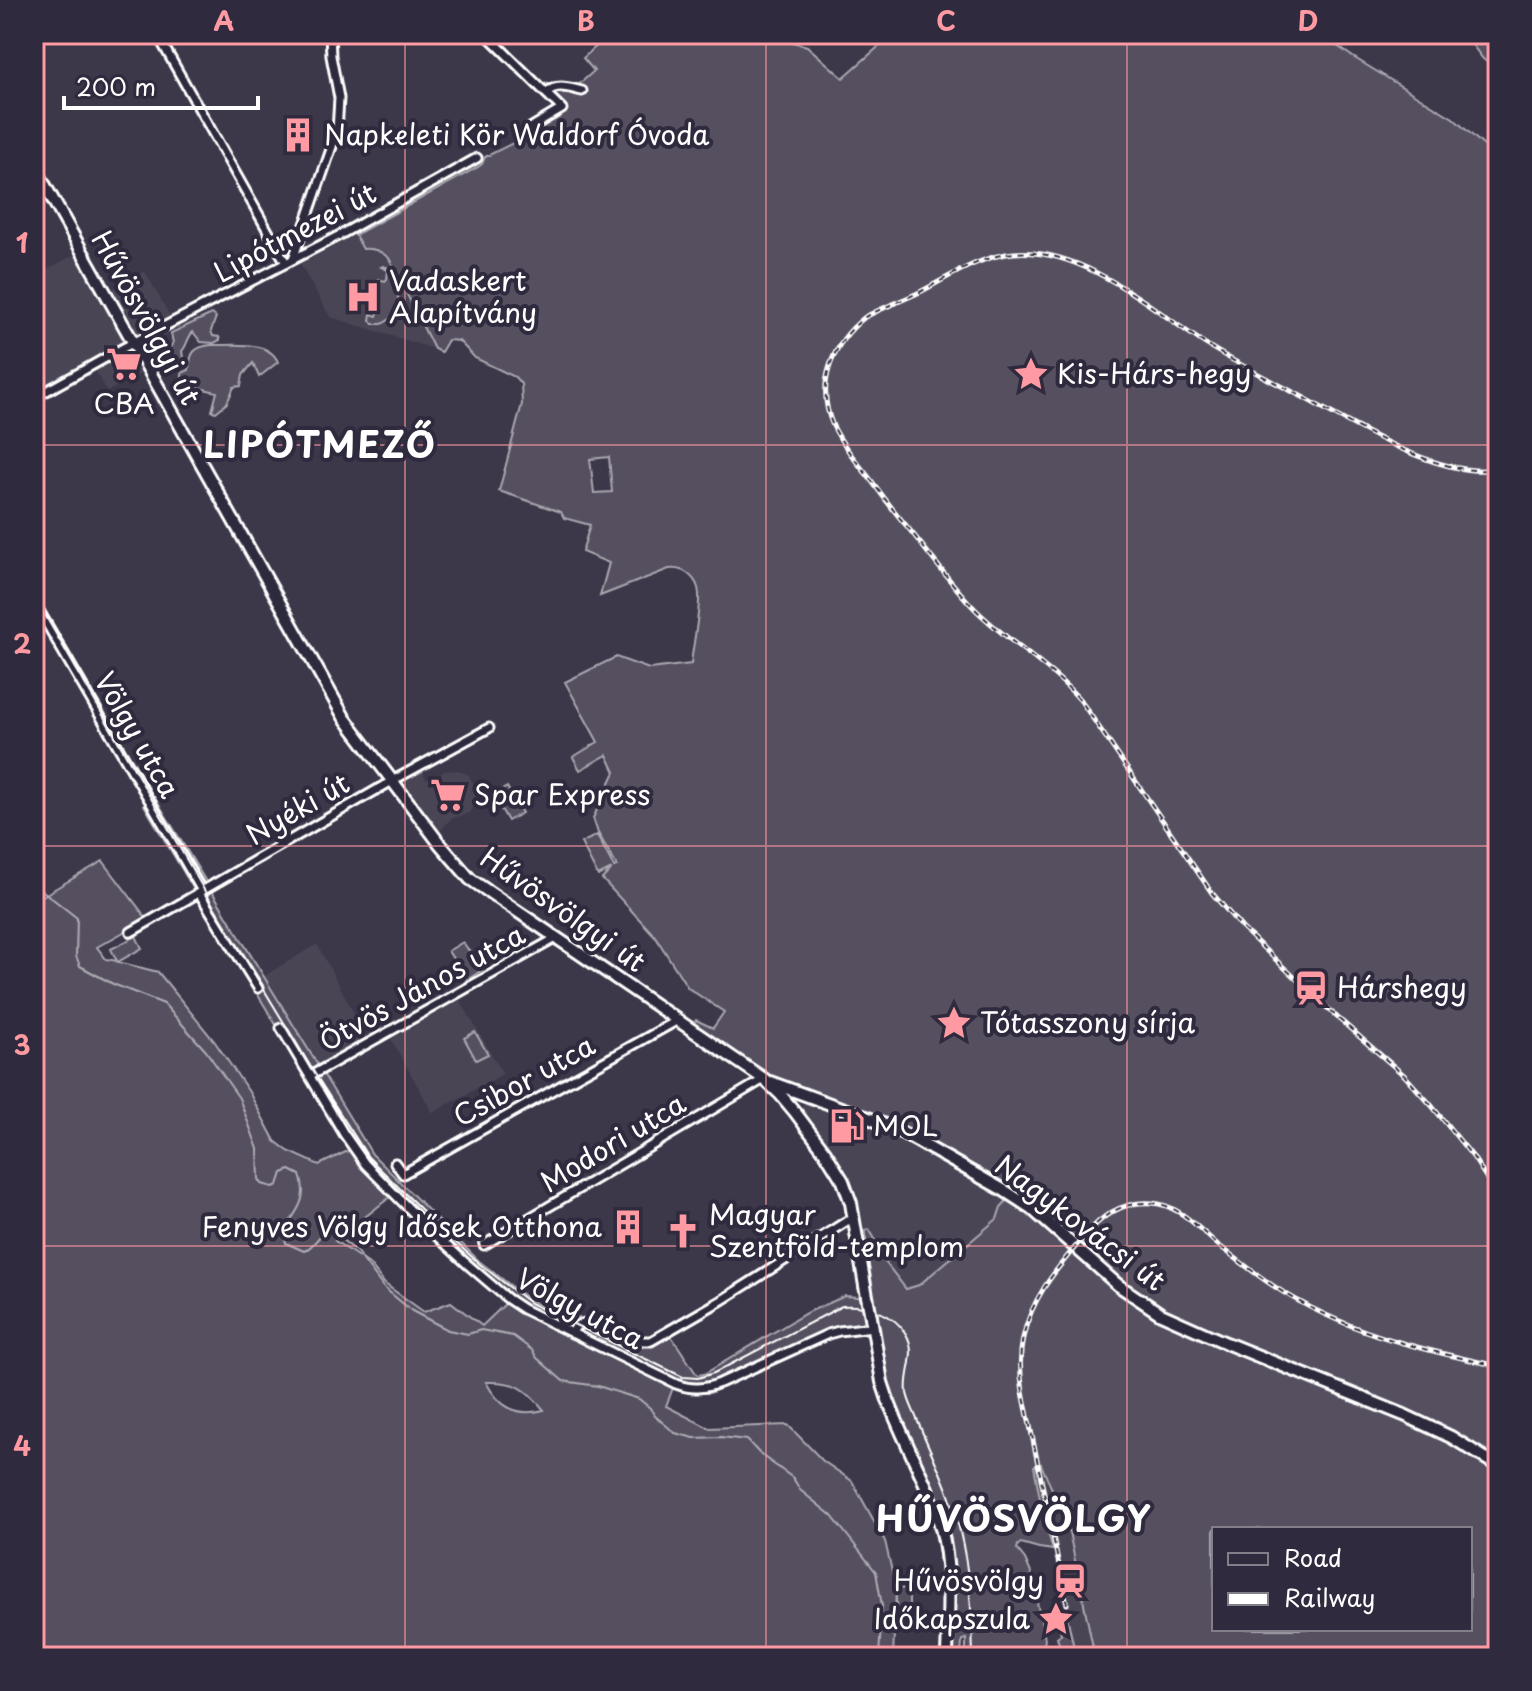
<svg xmlns="http://www.w3.org/2000/svg" width="1532" height="1691" font-family="'Playpen Sans',sans-serif">
<rect width="100%" height="100%" fill="#3c3749"/>
<filter id="ink" filterUnits="userSpaceOnUse"><feTurbulence type="fractalNoise" baseFrequency=".0125" numOctaves="2"/><feDisplacementMap in="SourceGraphic" scale="16" xChannelSelector="R" yChannelSelector="G"/><feConvolveMatrix kernelMatrix="1 2 1 2 8 2 1 2 1" color-interpolation-filters="sRGB"/></filter>
<g filter="url(#ink)">
<g fill="#494455">
<polygon points="355,235 363,249 371,249 381,252 389,258 434,349 330,317 300,264"/>
<polygon points="76,254 124,341 42,386 34,371 34,276"/>
<polygon points="145,271 175,325 131,350 143,372 107,392 91,363 138,338 111,290"/>
<polygon points="422,769 426,779 445,771 458,770 469,775 475,786 477,800 469,813 451,819 438,833 402,780"/>
<polygon points="317,944 368,1039 318,1066 264,976"/>
<polygon points="460,1000 503,1074 433,1113 391,1039"/>
<polygon points="807,1100 894,1134 937,1158 1007,1201 1003,1204 997,1219 919,1285 906,1290 882,1258 871,1230 865,1231 857,1193 849,1177 799,1110"/>
<polygon points="1041,1464 1046,1480 1063,1511 1068,1527 1095,1657 1076,1657 1072,1643 1054,1554 1040,1501 1034,1466"/>
</g>
<g fill="#555060" stroke="#aaa8b0" stroke-width="2" fill-rule="evenodd">
<path d="M610,34h155l42,12 36,32 50,-44h427l33,23 100,61 40,36 5,-9v25l-4,7 4,4v1476h-403l-27,-130c-7,-22 -19,-42 -27,-63l-7,2 9,49 10,35 -14,-2 -18,-5 -3,2 -1,4 8,10 10,23v11l10,46 -3,18h-76v-18l-4,1 -1,17h-8l-1,-70 -10,-1 -4,-41 -7,-33 -45,-100 -8,-26 -9,-54 -33,4 -126,57h-21l-16,-5 -7,18 43,22 79,-3 35,36 29,20 33,60 11,48 -3,68h-859v-765l5,6 64,-37 44,58 -50,28 9,12 11,2 -6,-12 25,-13 6,12 -24,14 40,10 57,70 34,50 26,49 13,10 31,14 31,-15c-66,-116 -139,-229 -206,-345l11,-7 217,356 107,107 49,38 41,22 4,-6c13,7 62,24 76,22 5,-1 12,-7 17,-9l31,47 7,-1 102,-61 39,-17 13,1 17,6 -7,-44 -3,-28 4,-2 6,10 7,19 24,31 13,-4 78,-66 4,-12 14,-15 -47,-27 -120,-60 -81,-31 -36,-22 -38,-28 3,-4 17,8 11,-16 -36,-24 -33,-52 -53,-57 10,-10 -14,7 -17,-33 16,-8 17,32 3,-1 -19,-33 -5,-15 22,-46 -8,-17 -27,15 -7,-13 25,-15 -33,-60 51,-25 33,12 42,-5c2,-20 9,-51 8,-70 -1,-16 -15,-27 -30,-25l-69,27 9,-33 -27,-11 8,-27 -26,-7 -3,-6 -62,-21 23,-87 -1,-20 -6,-7 -40,-19 -16,-17 -11,-1 -7,12 -7,-3 -45,-91c-8,-7 -15,-10 -26,-9l-8,-14 123,-68 4,-3 3,-7 42,-21 33,-20 -1,-8 -21,-20 7,-5 31,4 18,-16 -11,-13zM609,457l3,35 -18,1 -4,-34zM390,1197l78,74 38,32 -24,23 -31,-24 -27,10 -39,-28 -16,-20 -34,-23zM486,1382c30,-1 40,6 58,28 -28,7 -45,-3 -58,-28zM1214,1529h256v100h-256z"/>
<polygon points="1464,34 1498,34 1498,70 1483,59"/>
<path d="M383,266l6,2c7,17 12,29 8,47l-15,9h-9l-3,-4 1,-6 6,2 4,-12 -9,-3 1,-4 -3,-1 3,-12h4l1,-5 7,2 2,-2 1,-9 -7,-3z"/>
<path d="M212,314l4,3 -5,14 2,5 6,1 1,3 -6,3 -13,-1 -8,-10c-6,6 -6,14 -11,19l1,7 -5,4 -8,-4 -3,-7 6,-8 -2,-10z"/>
<path d="M211,345c20,1 58,-6 67,17l-19,15 -6,-14 -10,12 -2,11 -7,1 -7,16 -11,9 -4,-1 5,-19 -41,-9 6,-5v-5l7,-3c1,-18 5,-23 22,-25z"/>
<polygon points="507,787 522,813 508,821 493,795"/>
<polygon points="463,942 482,970 467,980 448,951"/>
<polygon points="475,1032 488,1054 476,1060 464,1038"/>
<polygon points="909,1588 909,1631 896,1631 896,1589"/>
<polygon points="1067,1616 1076,1657 1063,1657 1057,1637 1061,1634 1058,1618"/>
</g>
<g fill="none" stroke-linecap="round" stroke-linejoin="round">
<path stroke="#afadb4" stroke-width="2" d="M34,881l5,7 38,30 -1,38 4,10 33,18 51,20 42,47 33,47 19,51 1,30 3,5 11,3 5,-2 4,-12 8,-3 10,5c13,36 -21,44 -14,68l18,8c10,-4 13,-15 23,-20l7,2 23,19 26,35 29,24 36,19 20,4 13,-4 32,6 19,14 5,8 26,23 35,5 41,13 11,9 5,8 20,17 19,5 27,-1 26,3 14,15 32,23 7,12 32,26 44,56 6,34 -3,51"/>
<g stroke="#fff" stroke-width="13">
<g id="street">
<polyline points="157,34 286,263"/>
<polyline points="486,34 562,109 530,128"/>
<path d="M546,93c11,-10 23,-5 36,-2"/>
<polyline points="293,259 337,132 339,98 331,56 330,34"/>
<polyline points="34,398 125,347 340,235 477,158"/>
<polyline points="34,602 202,891"/>
<polyline points="199,893 258,988"/>
<polyline points="131,932 392,781 489,728"/>
<path d="M281,1028l63,106 21,30 66,67 35,32 42,36 15,10 153,75c15,6 28,5 44,-1l108,-49 11,-3 34,-4"/>
<polyline points="310,1076 556,938"/>
<polyline points="395,1163 403,1174 678,1020"/>
<polyline points="484,1245 764,1079"/>
<polyline points="572,1333 576,1326 585,1323 602,1330 643,1341 651,1341 722,1300 847,1221 853,1221"/>
</g>
</g>
<g stroke="#fff" stroke-width="16">
<g id="secondary">
<polyline points="34,166 344,717 440,844 470,879 764,1079 780,1094 795,1112 825,1152 843,1181 851,1203 865,1286"/>
<polyline points="770,1082 871,1119 903,1133 1005,1191 1031,1208 1118,1285 1161,1314 1226,1343 1404,1415 1451,1437 1498,1466"/>
<path d="M871,1317l11,65 5,15c16,44 41,85 54,131 11,41 7,87 6,129"/>
</g>
</g>
<use href="#street" stroke="#2f2a3d" stroke-width="7"/>
<use href="#secondary" stroke="#2f2a3d" stroke-width="10"/>
<path stroke="#fff" stroke-width="2" d="M34,596l180,311 101,167 53,83 75,74 38,34 49,38 153,74 15,1 16,-5 128,-67c23,-2 52,7 64,28 12,20 -2,38 1,59 2,10 8,20 11,29 10,24 22,48 31,73 19,51 23,108 24,162"/>
<g stroke="#fff" stroke-width="5">
<g id="rail">
<path d="M1498,469c-60,11 -148,-47 -201,-75 -30,-16 -62,-31 -90,-49 -55,-36 -124,-98 -193,-92 -34,3 -65,24 -94,39 -19,9 -38,16 -55,25 -33,26 -50,68 -32,109 9,18 22,34 35,50 12,16 24,33 37,48 23,28 45,59 70,85 33,33 75,57 106,92l131,192 30,35 97,91 66,57 27,30 41,51 25,39"/>
<path d="M1067,1604l-44,-212c-3,-18 -4,-36 0,-54 8,-38 30,-65 54,-93 10,-12 21,-25 35,-33 14,-8 31,-11 47,-8 24,5 41,26 59,41 18,13 35,27 54,40 69,46 146,64 226,81"/>
</g>
</g>
<use href="#rail" stroke="#2f2a3d" stroke-width="2" stroke-dasharray="6" stroke-linecap="butt"/>
<g stroke="#fff" stroke-width="16" stroke-linecap="butt">
<polyline id="secondary-bridge" points="865,1286 871,1317"/>
</g>
<use href="#secondary-bridge" stroke="#2f2a3d" stroke-width="10"/>
</g>
</g>
<path fill="none" stroke="#ff9aa2" stroke-width="2" stroke-opacity="0.55" d="M405,34v1623M766,34v1623M1127,34v1623M34,445h1464M34,846h1464M34,1246h1464"/>
<defs>
<g id="building-bare" transform="scale(2.76)"><path d="M-4-6H4V6H1V3H-1V6H-4ZM-2.5-4.3h1.7v1.8h-1.7ZM.8-4.3h1.7v1.8H.8ZM-2.5-1h1.7V.8h-1.7ZM.8-1h1.7V.8H.8Z" fill="#ff9aa2" stroke="#2f2a3d" stroke-width="2.5" paint-order="stroke"/></g>
<g id="hospital-bare" transform="scale(2.76)"><path d="M-5-5h3v3.5h4V-5h3V5h-3V1.5h-4V5h-3Z" fill="#ff9aa2" stroke="#2f2a3d" stroke-width="2.5" paint-order="stroke"/></g>
<g id="supermarket-bare" transform="scale(2.76)"><path d="M-6-5.5h2.5l.6 2H6L4.5 2H-2.5L-4.4-4H-6ZM-1.5 3.2a1.3 1.3 0 1 0 .1 0ZM3 3.2a1.3 1.3 0 1 0 .1 0Z" fill="#ff9aa2" stroke="#2f2a3d" stroke-width="2.5" paint-order="stroke"/></g>
<g id="sight-bare" transform="scale(2.76)"><path d="M0-6L1.8-2.2L6-1.7L2.9 1.2L3.7 5.4L0 3.3L-3.7 5.4L-2.9 1.2L-6-1.7L-1.8-2.2Z" fill="#ff9aa2" stroke="#2f2a3d" stroke-width="2.5" paint-order="stroke"/></g>
<g id="station-bare" transform="scale(2.76)"><path d="M-3-6H3Q5-6 5-4V2Q5 4 3 4L4.5 6H3L1.5 4h-3L-3 6H-4.5L-3 4Q-5 4-5 2V-4Q-5-6-3-6ZM-3.5-4v3h7v-3ZM-3.5 1v1.5H-2V1ZM2 1v1.5H3.5V1Z" fill="#ff9aa2" stroke="#2f2a3d" stroke-width="2.5" paint-order="stroke"/></g>
<g id="fuel-bare" transform="scale(2.76)"><path d="M-5.5-6h7V0h2V4h1.3V-2.5L3-4.5l.8-.8L6-3V5H2.5V1h-1V6h-7ZM-4.2-4.7v3.2H.2V-4.7Z" fill="#ff9aa2" stroke="#2f2a3d" stroke-width="2.5" paint-order="stroke"/></g>
<g id="church-bare" transform="scale(2.76)"><path d="M-1.2-6h2.4v3.5h3.3v2.4h-3.3V6h-2.4V-.1h-3.3v-2.4h3.3Z" fill="#ff9aa2" stroke="#2f2a3d" stroke-width="2.5" paint-order="stroke"/></g>
</defs>
<g fill-rule="evenodd">
<use href="#building-bare" x="298" y="135"/>
<use href="#hospital-bare" x="363" y="297"/>
<use href="#supermarket-bare" x="124" y="364"/>
<use href="#sight-bare" x="1031" y="374"/>
<use href="#supermarket-bare" x="448" y="795"/>
<use href="#station-bare" x="1311" y="988"/>
<use href="#sight-bare" x="954" y="1023"/>
<use href="#fuel-bare" x="847" y="1126"/>
<use href="#building-bare" x="628" y="1227"/>
<use href="#church-bare" x="683" y="1231"/>
<use href="#station-bare" x="1070" y="1581"/>
<use href="#sight-bare" x="1056" y="1619"/>
</g>
<g text-anchor="middle" stroke-width="8" stroke-linejoin="round" paint-order="stroke">
<g font-size="28" fill="#fff" stroke="#2f2a3d" text-anchor="start">
<text x="324" y="145">Napkeleti Kör Waldorf Óvoda</text>
<text x="389" y="291">Vadaskert<tspan x="389" dy="32">Alapítvány</tspan></text>
<text x="1057" y="384">Kis-Hárs-hegy</text>
<text x="124" y="414" text-anchor="middle">CBA</text>
<text x="474" y="805">Spar Express</text>
<text x="1337" y="998">Hárshegy</text>
<text x="980" y="1033">Tótasszony sírja</text>
<text x="873" y="1136">MOL</text>
<text x="709" y="1225">Magyar<tspan x="709" dy="32">Szentföld-templom</tspan></text>
<text x="602" y="1237" text-anchor="end">Fenyves Völgy Idősek Otthona</text>
<text x="1044" y="1591" text-anchor="end">Hűvösvölgy</text>
<text x="1030" y="1629" text-anchor="end">Időkapszula</text>
</g>
<g font-size="28" fill="#fff" stroke="#2f2a3d">
<text transform="translate(295 233) rotate(-28)" y="10">Lipótmezei út</text>
<text transform="translate(146 318) rotate(61)" y="10">Hűvösvölgyi út</text>
<text transform="translate(137 735) rotate(60)" y="10">Völgy utca</text>
<text transform="translate(298 809) rotate(-30)" y="10">Nyéki út</text>
<text transform="translate(563 910) rotate(35)" y="10">Hűvösvölgyi út</text>
<text transform="translate(422 988) rotate(-29)" y="10">Ötvös János utca</text>
<text transform="translate(524 1081) rotate(-29)" y="10">Csibor utca</text>
<text transform="translate(613 1143) rotate(-31)" y="10">Modori utca</text>
<text transform="translate(1080 1223) rotate(37)" y="10">Nagykovácsi út</text>
<text transform="translate(580 1309) rotate(28)" y="10">Völgy utca</text>
</g>
<g font-size="36" font-weight="bold" letter-spacing="2" fill="#fff" stroke="#2f2a3d">
<text x="320" y="458">LIPÓTMEZŐ</text>
<text x="1014" y="1532">HŰVÖSVÖLGY</text>
</g>
</g>
<rect width="1532" height="1691" fill="none" stroke="#2f2a3d" stroke-width="88"/>
<rect x="1212" y="1527" width="260" height="104" fill="#2f2a3d" stroke="#827f8b" stroke-width="2"/>
<rect x="1228" y="1553" width="40" height="12" fill="#2f2a3d" stroke="#827f8b" stroke-width="2"/>
<text x="1284" y="1567" font-size="24" fill="#ffffff">Road</text>
<rect x="1228" y="1593" width="40" height="12" fill="#ffffff" stroke="#827f8b" stroke-width="2"/>
<text x="1284" y="1607" font-size="24" fill="#ffffff">Railway</text>
<path d="M64 96v12h194v-12" fill="none" stroke="#ffffff" stroke-width="4"/>
<text x="76" y="96" font-size="24" fill="#ffffff" stroke="#2f2a3d" stroke-width="6" paint-order="stroke">200 m</text>
<rect x="44" y="44" width="1444" height="1603" fill="none" stroke="#ff9aa2" stroke-width="3"/>
<g font-size="26" text-anchor="middle" font-weight="bold" fill="#ff9aa2">
<text x="224" y="31">A</text>
<text x="586" y="31">B</text>
<text x="946" y="31">C</text>
<text x="1308" y="31">D</text>
<text x="22" y="253">1</text>
<text x="22" y="654">2</text>
<text x="22" y="1055">3</text>
<text x="22" y="1456">4</text>
</g>
</svg>
